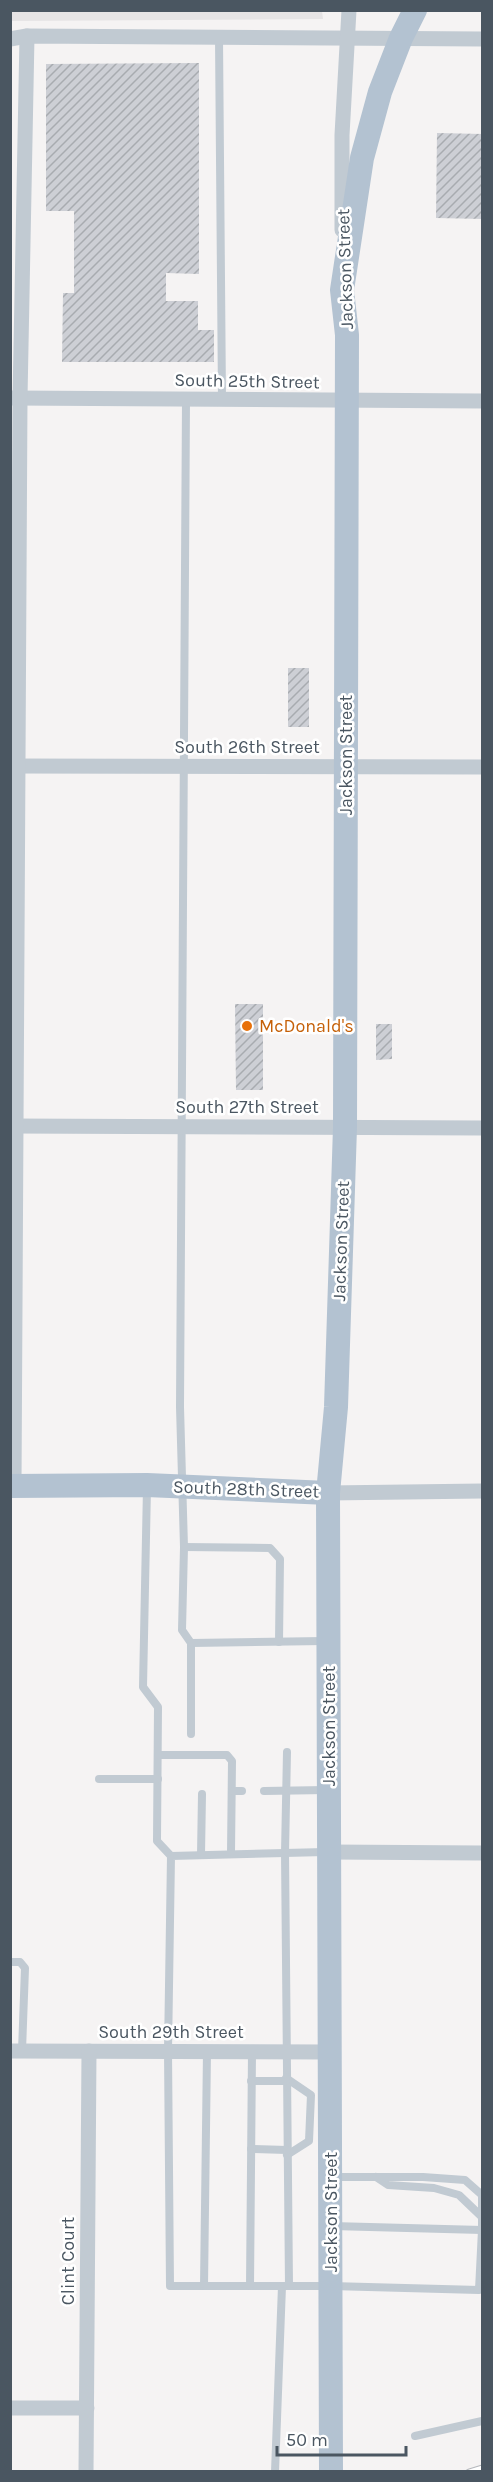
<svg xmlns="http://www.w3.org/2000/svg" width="493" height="2482" font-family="Karla,sans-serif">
<defs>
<pattern id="building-hatch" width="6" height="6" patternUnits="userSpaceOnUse" patternTransform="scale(1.5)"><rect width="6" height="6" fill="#cdcfd5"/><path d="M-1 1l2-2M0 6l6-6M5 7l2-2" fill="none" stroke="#a8abb0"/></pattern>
</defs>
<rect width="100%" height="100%" fill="#f5f3f3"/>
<polygon fill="#e6e4e5" points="322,11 323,19 10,21 11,10"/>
<g fill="url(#building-hatch)">
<polygon points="199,63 199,274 166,273 166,301 198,301 198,330 214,330 214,362 62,362 63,293 74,293 74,211 46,211 46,64"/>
<polygon points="437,133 483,134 483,219 436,218"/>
<rect x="288" y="668" width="21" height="59"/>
<polygon points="235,1004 263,1004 263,1090 236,1090"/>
<polygon points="376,1024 392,1024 392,1059 376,1060"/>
</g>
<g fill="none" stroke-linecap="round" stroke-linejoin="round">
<g stroke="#c1cad2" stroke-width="8">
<polyline points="219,38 222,400"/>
<polyline points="186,400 180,1407 184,1547 182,1630 191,1643 191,1734"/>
<polyline points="147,1487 143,1687 158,1707 157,1841 171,1856"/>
<polyline points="184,1547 270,1548 280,1559 279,1642"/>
<polyline points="191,1643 324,1641"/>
<polyline points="287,1752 285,1853 289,2286"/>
<polyline points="158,1755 227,1755 232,1761 231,1853"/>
<polyline points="99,1779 158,1779"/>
<polyline points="232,1791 242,1791"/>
<polyline points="264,1791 326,1790"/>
<polyline points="325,1852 171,1856 168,2051 170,2286 331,2286 479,2290 482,2230"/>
<polyline points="201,1855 202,1794"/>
<polyline points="10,1962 20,1962 25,1968 22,2051"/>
<polyline points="286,2078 311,2095 309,2141 287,2155"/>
<polyline points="251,2081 286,2081"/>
<polyline points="251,2149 287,2150"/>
<polyline points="376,2177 388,2185 434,2188 459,2195 482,2217"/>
<polyline points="332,2226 482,2230 482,2195 465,2180 423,2177 333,2177"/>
<polyline points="204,2286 207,2051"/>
<polyline points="250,2286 252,2051"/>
<polyline points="415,2436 482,2421"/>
<polyline points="275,2472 282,2286"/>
</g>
<g stroke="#c1cad2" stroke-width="15">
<polyline points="10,39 27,36 482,39"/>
<polyline points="342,230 342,135 349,10"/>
<polyline points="12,398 482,401"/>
<polyline points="10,766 482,767"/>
<polyline points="10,1126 482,1128"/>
<polyline points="14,1486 20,398 27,36"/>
<polyline points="328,1493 482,1491"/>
<polyline points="330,1852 482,1853"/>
<polyline points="10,2051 331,2052"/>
<polyline points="10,2408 87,2408"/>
<polyline points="86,2472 89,2051"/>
</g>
<g stroke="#b3c2d1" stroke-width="24">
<polyline points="10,1486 147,1485 328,1493"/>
<polyline points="331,2472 328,1493 336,1407 345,1127 347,335 342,290 362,158 380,92 401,38 415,10"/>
</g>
<g stroke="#b5b8bd" stroke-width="7">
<polyline id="rail" points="469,2472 482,2468"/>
</g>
<use href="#rail" stroke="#fff" stroke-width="4.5" stroke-dasharray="14" stroke-linecap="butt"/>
</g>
<circle fill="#e8710a" stroke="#fff" stroke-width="2" cx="247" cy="1026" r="6"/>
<g text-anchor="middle" stroke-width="5" stroke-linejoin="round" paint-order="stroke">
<g font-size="18" fill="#4a5661" stroke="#fff">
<text transform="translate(345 269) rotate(-92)" y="6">Jackson Street</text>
<text transform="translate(247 381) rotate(1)" y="6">South 25th Street</text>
<text x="247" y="753">South 26th Street</text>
<text transform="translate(346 755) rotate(-90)" y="6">Jackson Street</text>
<text x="247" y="1113">South 27th Street</text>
<text transform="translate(341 1241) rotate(-88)" y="6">Jackson Street</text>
<text transform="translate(246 1489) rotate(2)" y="6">South 28th Street</text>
<text transform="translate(329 1726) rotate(-90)" y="6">Jackson Street</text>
<text x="171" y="2038">South 29th Street</text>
<text transform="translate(331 2212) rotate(-90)" y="6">Jackson Street</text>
<text transform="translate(68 2261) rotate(-90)" y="6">Clint Court</text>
</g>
<g font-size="18" fill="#c56008" stroke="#fff" text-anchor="start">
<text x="259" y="1032">McDonald's</text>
</g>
</g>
<rect width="493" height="2482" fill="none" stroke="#4a5661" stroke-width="24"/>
<path d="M277 2446v9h129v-9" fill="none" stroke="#4a5661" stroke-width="3"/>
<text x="286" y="2446" font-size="18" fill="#4a5661" stroke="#ffffff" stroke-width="4.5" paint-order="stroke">50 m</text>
</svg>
